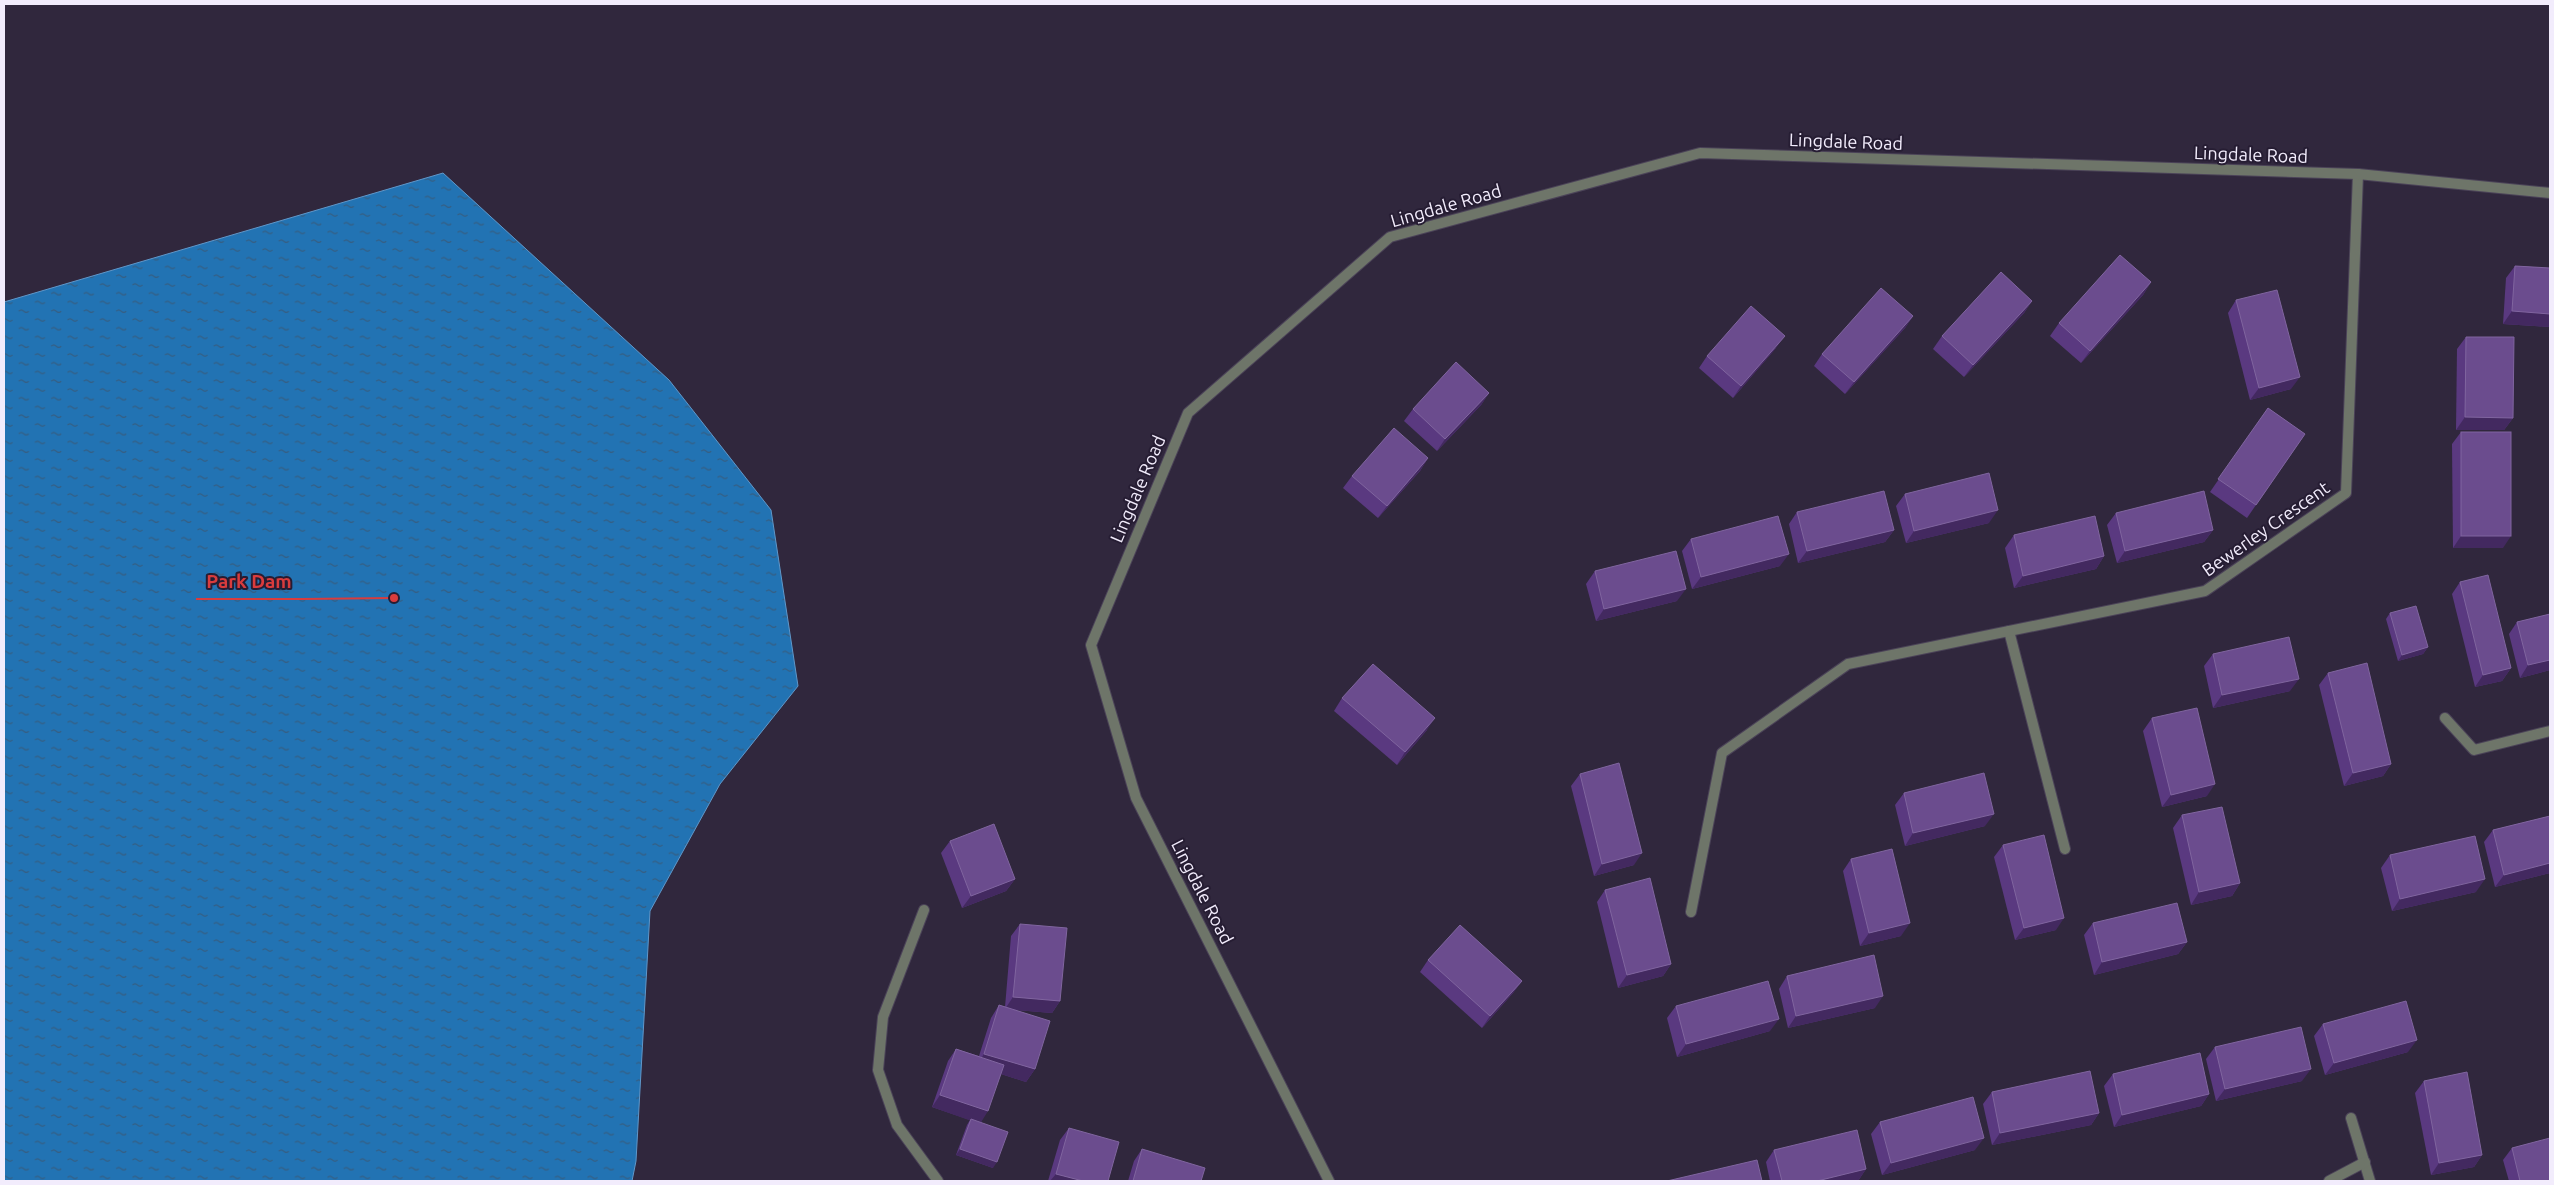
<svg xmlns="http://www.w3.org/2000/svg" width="2554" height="1185" font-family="Ubuntu,sans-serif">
<defs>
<pattern id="water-ripples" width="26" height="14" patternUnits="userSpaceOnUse" patternTransform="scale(1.25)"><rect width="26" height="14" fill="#2273b3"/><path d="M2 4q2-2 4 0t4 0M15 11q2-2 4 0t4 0" fill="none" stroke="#365d80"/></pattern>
</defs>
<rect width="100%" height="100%" fill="#30273d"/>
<polygon fill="url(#water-ripples)" stroke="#6097c9" points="443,173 669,380 771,510 798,686 720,784 650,911 636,1161 632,1181 4,1181 4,302"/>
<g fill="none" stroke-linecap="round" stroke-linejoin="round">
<g stroke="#4b4358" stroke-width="12">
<g id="street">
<polyline points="2009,631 2065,849"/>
<polyline points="2445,718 2474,750 2550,731"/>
<polyline points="924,910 883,1017 878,1070 897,1125 938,1181"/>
<polyline points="1691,912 1722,753 1848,664 2205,591 2346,493 2358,174"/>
<polyline points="2351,1118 2370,1181"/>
<polyline points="1329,1181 1136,798 1091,645 1188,413 1390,237 1700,153 2358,174 2550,193"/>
<polyline points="2329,1181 2365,1162"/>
</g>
</g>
<use href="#street" stroke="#6e7569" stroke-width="10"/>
</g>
<g fill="#5a3980">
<polygon points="2515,266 2550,268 2550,327 2503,324 2506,278"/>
<polygon points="2151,282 2143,295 2081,363 2050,336 2059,323"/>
<polygon points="2236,300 2291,389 2250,400 2228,313"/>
<polygon points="2032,301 2024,313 1964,377 1933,349 1942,336"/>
<polygon points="1913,316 1905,328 1845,394 1814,366 1822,354"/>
<polygon points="2466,337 2513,418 2504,430 2456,430 2457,349"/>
<polygon points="1776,348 1733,398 1699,368 1707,356"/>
<polygon points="1489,393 1481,405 1437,451 1404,421 1413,409"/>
<polygon points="2268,408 2305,434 2247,518 2210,492"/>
<polygon points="2461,432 2503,548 2453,548 2452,444"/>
<polygon points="1428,458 1420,471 1378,518 1343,488 1352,476"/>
<polygon points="1905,494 1989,523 1906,543 1896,506"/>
<polygon points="1797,512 1894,530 1885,542 1798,563 1789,524"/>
<polygon points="2116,513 2213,530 2204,542 2117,563 2107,525"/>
<polygon points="2014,535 2104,556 2096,569 2014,588 2005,548"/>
<polygon points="1691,539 1780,566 1692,589 1682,551"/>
<polygon points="1595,571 1677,601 1596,621 1586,584"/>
<polygon points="2460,582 2511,668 2502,681 2475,687 2452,594"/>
<polygon points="2390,613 2428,647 2423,654 2398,661 2386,619"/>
<polygon points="2550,614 2550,670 2520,678 2509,634 2517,622"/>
<polygon points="2213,654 2290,691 2213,708 2204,666"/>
<polygon points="2328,673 2391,764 2383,776 2344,786 2319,685"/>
<polygon points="1342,698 1427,730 1397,765 1334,711"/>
<polygon points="2152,718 2207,796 2162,807 2143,731"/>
<polygon points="1580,774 1634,865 1594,876 1571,786"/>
<polygon points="1904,793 1985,826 1905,846 1895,805"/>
<polygon points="2182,815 2240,883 2232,896 2191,905 2173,828"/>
<polygon points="2550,816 2550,873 2495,887 2484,842 2493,830"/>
<polygon points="950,841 1015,879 1006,891 962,908 941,853"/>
<polygon points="2003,845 2056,930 2015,940 1994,857"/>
<polygon points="2390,855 2476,892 2392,911 2381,868"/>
<polygon points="1851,859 1901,936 1860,946 1843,871"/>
<polygon points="1605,890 1671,964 1663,976 1618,988 1597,902"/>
<polygon points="2093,923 2187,942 2178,954 2094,975 2084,935"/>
<polygon points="1020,924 1060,1001 1052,1013 1016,1010 1035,1069 1026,1082 1001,1074 981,1122 993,1168 956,1155 967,1125 970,1120 932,1107 948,1061 956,1049 979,1056 991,1018 999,1005 1005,1007 1011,936"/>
<polygon points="1428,960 1522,981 1513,993 1482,1028 1420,972"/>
<polygon points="1787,976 1875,1008 1788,1028 1779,989"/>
<polygon points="1676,1006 1770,1031 1677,1057 1667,1018"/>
<polygon points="2323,1024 2408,1052 2325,1075 2314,1036"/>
<polygon points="2215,1047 2302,1081 2216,1101 2206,1059"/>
<polygon points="2113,1074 2209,1094 2201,1106 2114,1127 2104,1086"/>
<polygon points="2424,1081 2482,1155 2474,1167 2431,1175 2415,1093"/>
<polygon points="1992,1092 2099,1113 2091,1125 1992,1145 1983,1104"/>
<polygon points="1880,1122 1975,1150 1882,1175 1871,1134"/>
<polygon points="1069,1128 1108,1181 1048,1181 1060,1140"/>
<polygon points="2512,1148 2550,1181 2509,1181 2503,1160"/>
<polygon points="1142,1149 1201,1181 1128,1181 1134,1161"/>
<polygon points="1774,1150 1866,1169 1858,1181 1770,1181 1766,1162"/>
</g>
<g fill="#432960">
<polygon points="2151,282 2143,295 2081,363 2090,351"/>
<polygon points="2032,301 2024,313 1964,377 1973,365"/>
<polygon points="2512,311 2550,314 2550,327 2503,324"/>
<polygon points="1913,316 1905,328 1845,394 1854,382"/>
<polygon points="1785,336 1776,348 1733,398 1741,386"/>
<polygon points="2300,377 2291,389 2250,400 2259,388"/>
<polygon points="1489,393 1481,405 1437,451 1445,439"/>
<polygon points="2465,417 2513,418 2504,430 2456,430"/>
<polygon points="1428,458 1420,471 1378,518 1387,506"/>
<polygon points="1998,510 1989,523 1906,543 1914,531"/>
<polygon points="1894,530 1885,542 1798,563 1807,551"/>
<polygon points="2213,530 2204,542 2117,563 2125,551"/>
<polygon points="2461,536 2511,536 2503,548 2453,548"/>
<polygon points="1789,554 1780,566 1692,589 1701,577"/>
<polygon points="2104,556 2096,569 2014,588 2023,576"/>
<polygon points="1686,589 1677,601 1596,621 1604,609"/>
<polygon points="2428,647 2423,654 2398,661 2402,655"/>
<polygon points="2550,660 2550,670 2520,678 2528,665"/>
<polygon points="2511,668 2502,681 2475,687 2483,675"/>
<polygon points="2299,679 2290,691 2213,708 2222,695"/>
<polygon points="1435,718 1427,730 1397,765 1405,752"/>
<polygon points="2391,764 2383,776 2344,786 2353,773"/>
<polygon points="2215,784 2207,796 2162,807 2171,795"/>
<polygon points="1994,814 1985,826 1905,846 1913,833"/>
<polygon points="1642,853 1634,865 1594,876 1602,864"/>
<polygon points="2550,863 2550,873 2495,887 2504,875"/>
<polygon points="1015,879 1006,891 962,908 971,896"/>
<polygon points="2485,879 2476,892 2392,911 2400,899"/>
<polygon points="2240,883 2232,896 2191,905 2199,892"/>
<polygon points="2064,918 2056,930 2015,940 2024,928"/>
<polygon points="1910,923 1901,936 1860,946 1869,933"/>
<polygon points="2187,942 2178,954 2094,975 2102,962"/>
<polygon points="1671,964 1663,976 1618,988 1627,975"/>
<polygon points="1522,981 1513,993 1482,1028 1490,1016"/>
<polygon points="1883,996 1875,1008 1788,1028 1796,1016"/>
<polygon points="1013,997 1060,1001 1052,1013 1005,1009"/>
<polygon points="1779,1019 1770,1031 1677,1057 1686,1044"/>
<polygon points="2417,1040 2408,1052 2325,1075 2334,1063"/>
<polygon points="984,1054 1035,1069 1026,1082 976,1066"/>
<polygon points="2311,1069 2302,1081 2216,1101 2225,1089"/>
<polygon points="2209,1094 2201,1106 2114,1127 2122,1115"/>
<polygon points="940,1095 988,1111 980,1124 932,1107"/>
<polygon points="2099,1113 2091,1125 1992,1145 2000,1133"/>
<polygon points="1984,1138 1975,1150 1882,1175 1891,1163"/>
<polygon points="960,1149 997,1162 993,1168 956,1155"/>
<polygon points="2482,1155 2474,1167 2431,1175 2439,1163"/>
<polygon points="1866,1169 1858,1181 1817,1181"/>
<polygon points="1056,1174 1083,1181 1050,1181"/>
</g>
<g fill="#6b4c8e" stroke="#80659f">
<polygon points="2120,255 2151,282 2090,351 2059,323"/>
<polygon points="2515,266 2550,268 2550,314 2512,311"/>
<polygon points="2001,272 2032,301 1973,365 1942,336"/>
<polygon points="1881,288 1913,316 1854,382 1822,354"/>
<polygon points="2277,290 2300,377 2259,388 2236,300"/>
<polygon points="1751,306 1785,336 1741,386 1707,356"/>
<polygon points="2466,337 2514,337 2513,418 2465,417"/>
<polygon points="1456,362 1489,393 1445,439 1413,409"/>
<polygon points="2268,408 2305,434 2256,505 2218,479"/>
<polygon points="1394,428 1428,458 1387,506 1352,476"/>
<rect x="2461" y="432" width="50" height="104"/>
<polygon points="1989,473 1998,510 1914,531 1905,494"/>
<polygon points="1884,491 1894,530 1807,551 1797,512"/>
<polygon points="2204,491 2213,530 2125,551 2116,513"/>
<polygon points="1778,516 1789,554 1701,577 1691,539"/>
<polygon points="2095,516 2104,556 2023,576 2014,535"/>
<polygon points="1676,551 1686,589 1604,609 1595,571"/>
<polygon points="2488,575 2511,668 2483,675 2460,582"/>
<polygon points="2416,606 2428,647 2402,655 2390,613"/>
<polygon points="2550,614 2550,660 2528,665 2517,622"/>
<polygon points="2289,637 2299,679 2222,695 2213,654"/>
<polygon points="2367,663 2391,764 2353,773 2328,673"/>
<polygon points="1373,664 1435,718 1405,752 1342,698"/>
<polygon points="2197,708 2215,784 2171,795 2152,718"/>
<polygon points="1619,763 1642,853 1602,864 1580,774"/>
<polygon points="1984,773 1994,814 1913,833 1904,793"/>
<polygon points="2222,807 2240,883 2199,892 2182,815"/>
<polygon points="2550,816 2550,863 2504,875 2493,830"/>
<polygon points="994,824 1015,879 971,896 950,841"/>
<polygon points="2044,835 2064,918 2024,928 2003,845"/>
<polygon points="2475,836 2485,879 2400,899 2390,855"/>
<polygon points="1892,849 1910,923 1869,933 1851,859"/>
<polygon points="1650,878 1671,964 1627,975 1605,890"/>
<polygon points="2177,903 2187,942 2102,962 2093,923"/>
<polygon points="1020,924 1067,928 1060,1001 1013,997"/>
<polygon points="1460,925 1522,981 1490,1016 1428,960"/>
<polygon points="1874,955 1883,996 1796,1016 1787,976"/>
<polygon points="1768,981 1779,1019 1686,1044 1676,1006"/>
<polygon points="2406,1001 2417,1040 2334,1063 2323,1024"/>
<polygon points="999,1005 1050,1021 1035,1069 984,1054"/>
<polygon points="2301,1027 2311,1069 2225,1089 2215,1047"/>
<polygon points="956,1049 1004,1065 988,1111 940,1095"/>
<polygon points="2200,1053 2209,1094 2122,1115 2113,1074"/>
<polygon points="2090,1071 2099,1113 2000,1133 1992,1092"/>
<polygon points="2467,1072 2482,1155 2439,1163 2424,1081"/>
<polygon points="1973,1097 1984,1138 1891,1163 1880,1122"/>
<polygon points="971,1119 1008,1132 997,1162 960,1149"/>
<polygon points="1069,1128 1119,1142 1108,1181 1083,1181 1056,1174"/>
<polygon points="1857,1130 1866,1169 1817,1181 1782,1181 1774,1150"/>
<polygon points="2550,1138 2550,1181 2520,1181 2512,1148"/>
<polygon points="1142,1149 1205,1168 1201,1181 1133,1181"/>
<polygon points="1757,1160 1762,1181 1667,1181"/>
</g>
<g text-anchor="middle" stroke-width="4" stroke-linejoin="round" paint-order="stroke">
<g font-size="18" fill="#f2ecfc" stroke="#261d33">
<text transform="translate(1846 142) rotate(2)" y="6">Lingdale Road</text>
<text transform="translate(2251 155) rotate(2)" y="6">Lingdale Road</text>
<text transform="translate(1446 206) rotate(-16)" y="6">Lingdale Road</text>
<text transform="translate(1138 489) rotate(-67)" y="6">Lingdale Road</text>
<text transform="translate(2266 529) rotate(-35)" y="6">Bewerley Crescent</text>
<text transform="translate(1202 892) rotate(63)" y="6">Lingdale Road</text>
</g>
</g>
<path fill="none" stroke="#d93c3d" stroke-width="2" d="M394 598L302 599H196"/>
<circle fill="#d93c3d" stroke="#261d33" stroke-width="2" cx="394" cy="598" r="5"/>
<g font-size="19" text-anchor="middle" font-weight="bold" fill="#d93c3d" stroke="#261d33" stroke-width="4" stroke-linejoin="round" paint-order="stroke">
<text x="249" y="588">Park Dam</text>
</g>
<rect width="2554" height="1185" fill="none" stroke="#f2ecfc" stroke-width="10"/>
</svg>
